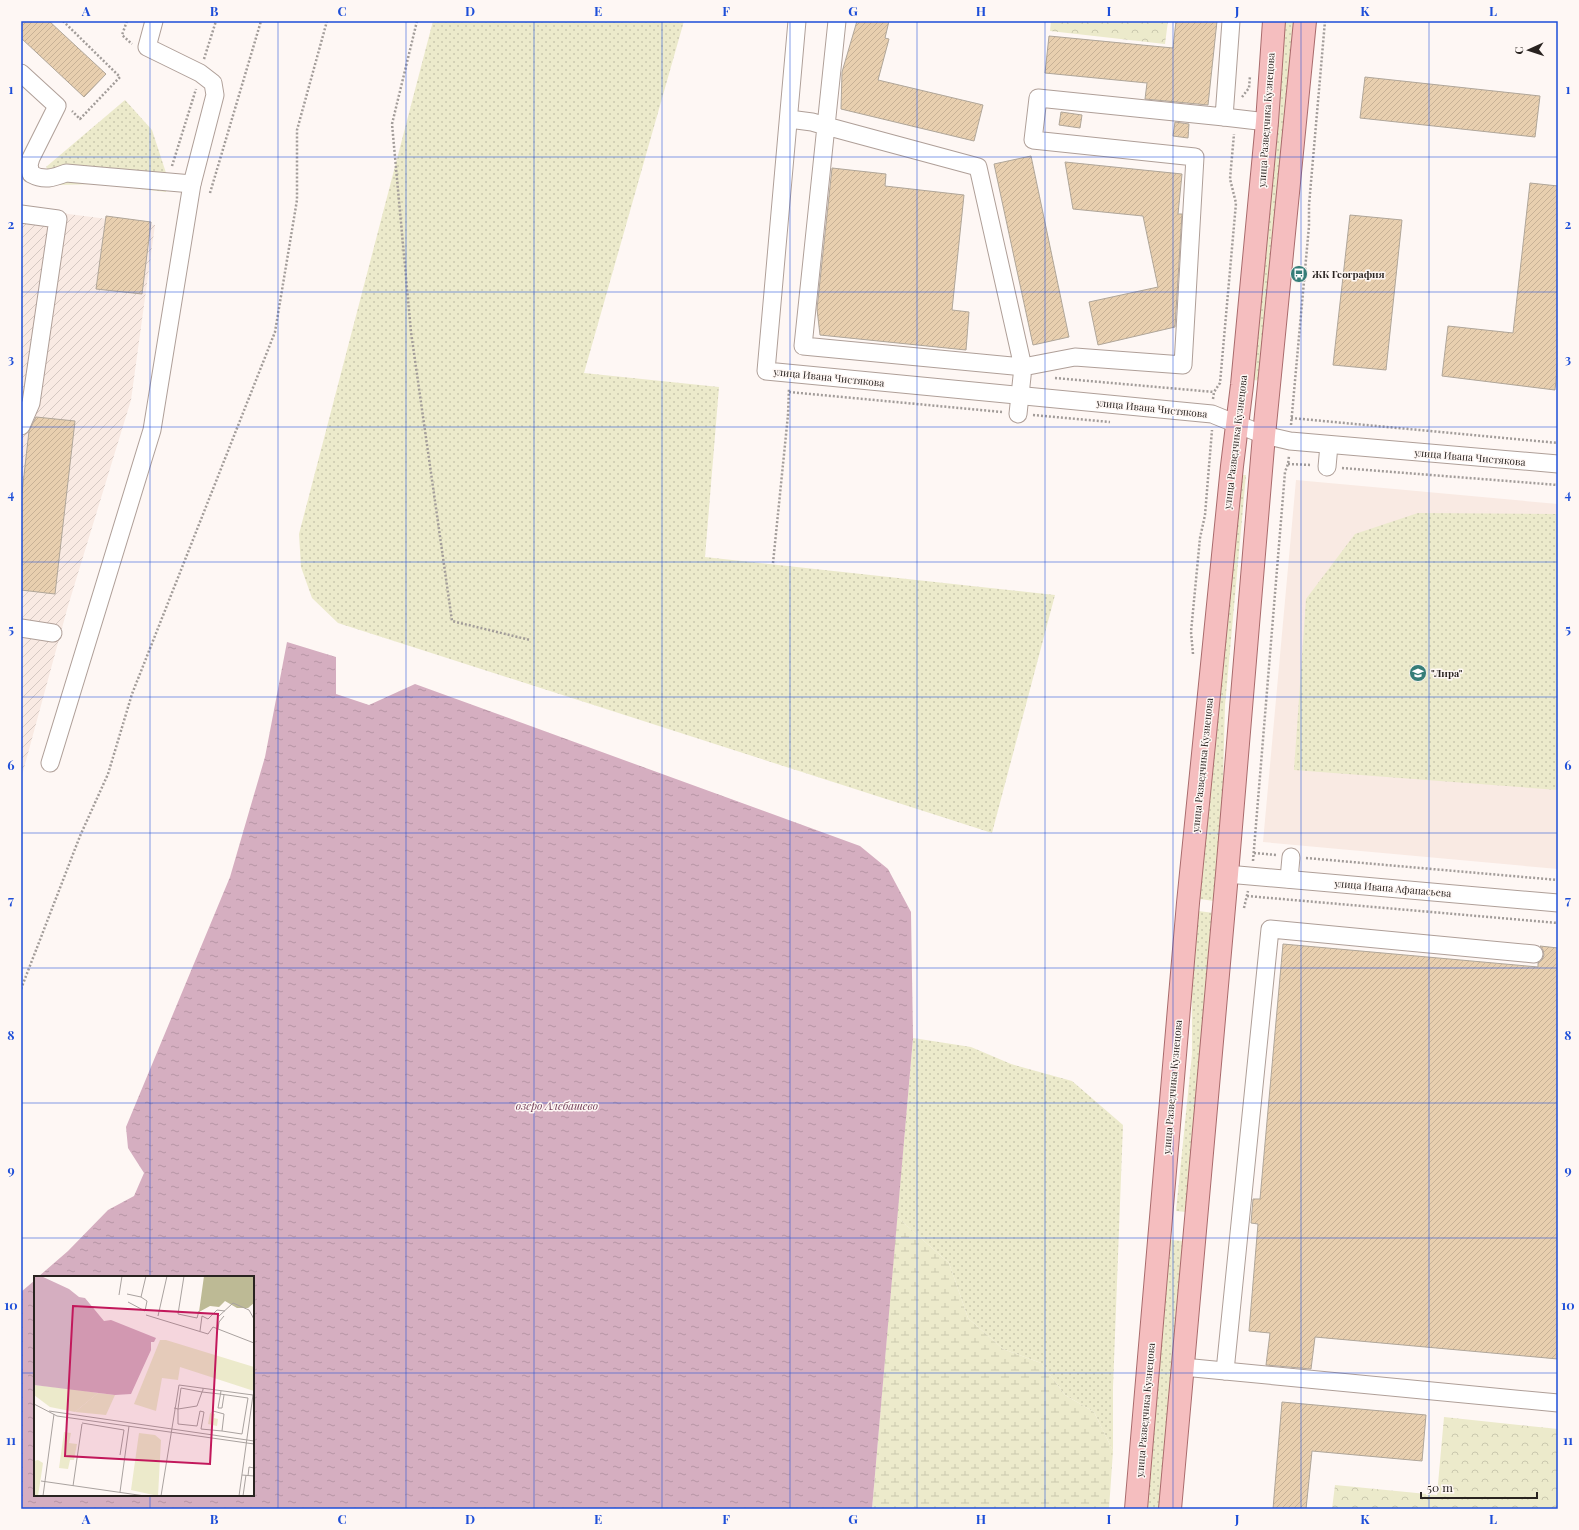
<svg xmlns="http://www.w3.org/2000/svg" width="1579" height="1530" font-family="'Playfair Display',serif">
<defs>
<pattern id="industrial-furrows" width="10" height="10" patternUnits="userSpaceOnUse"><rect width="10" height="10" fill="#f9eae3"/><path d="M-1 1l2-2M0 10L10 0M9 11l2-2" fill="none" stroke="#d5c8c2"/></pattern>
<pattern id="grass-dots" width="8" height="8" patternUnits="userSpaceOnUse"><rect width="8" height="8" fill="#eceacb"/><path d="M2 2h.1M6 6h.1" fill="none" stroke="#cac8ae" stroke-width="1.8" stroke-linecap="round"/></pattern>
<pattern id="wetland-marsh" width="20" height="14" patternUnits="userSpaceOnUse"><rect width="20" height="14" fill="#eceacb"/><path d="M1 5h8M5 5V1M11 12h8M15 12V8" fill="none" stroke="#cac8ae"/></pattern>
<pattern id="park-crowns" width="20" height="18" patternUnits="userSpaceOnUse"><rect width="20" height="18" fill="#eceacb"/><path d="M2 6a3 3 0 1 1 6 0M12 15a3 3 0 1 1 6 0" fill="none" stroke="#cac8ae"/></pattern>
<pattern id="water-ripples" width="26" height="14" patternUnits="userSpaceOnUse"><rect width="26" height="14" fill="#d5aec0"/><path d="M2 4q2-2 4 0t4 0M15 11q2-2 4 0t4 0" fill="none" stroke="#b795a5"/></pattern>
<pattern id="building-hatch" width="6" height="6" patternUnits="userSpaceOnUse"><rect width="6" height="6" fill="#e8cfaf"/><path d="M-1 1l2-2M0 6l6-6M5 7l2-2" fill="none" stroke="#c7b196"/></pattern>
</defs>
<rect width="100%" height="100%" fill="#fef7f4"/>
<polygon fill="#f9eae3" points="1296,480 1558,504 1558,869 1263,842"/>
<polygon fill="url(#industrial-furrows)" points="21,208 155,225 131,400 68,606 21,779"/>
<g fill="url(#grass-dots)">
<polygon points="433,21 684,21 584,373 719,387 705,557 1055,595 992,833 338,623 312,598 301,567 299,534"/>
<polygon points="1282,21 1297,21 1262,381 1253,380 1276,151 1279,53"/>
<polygon points="125,100 152,130 167,176 166,192 98,184 59,185 46,167"/>
<polygon points="1239,475 1246,475 1225,705 1222,817 1214,901 1200,899"/>
<polygon points="1418,513 1558,514 1558,790 1294,770 1306,599 1355,534"/>
<polygon points="1198,911 1214,913 1186,1212 1176,1211 1192,1054 1192,978"/>
<polygon points="913,1038 971,1047 1011,1064 1072,1081 1123,1125 1113,1387 1113,1451 1094,1412 1065,1395 1041,1363 1003,1349 968,1318 949,1263 897,1217"/>
<polygon points="1170,1240 1184,1241 1161,1509 1147,1509"/>
</g>
<polygon fill="url(#wetland-marsh)" points="897,1217 949,1263 968,1318 1003,1349 1041,1363 1065,1395 1094,1412 1113,1451 1109,1509 872,1509"/>
<g fill="url(#park-crowns)">
<polygon points="1051,21 1168,21 1165,44 1050,31"/>
<polygon points="1444,1417 1558,1429 1558,1509 1332,1509 1335,1485 1437,1495"/>
</g>
<polygon fill="url(#water-ripples)" points="287,642 336,657 336,694 369,705 415,684 860,846 888,869 911,912 913,1038 872,1509 21,1509 21,1292 35,1280 35,1495 253,1495 253,1277 38,1277 68,1251 108,1210 134,1196 144,1173 128,1148 126,1127 230,877 265,757"/>
<g fill="url(#building-hatch)" stroke="#b0a699">
<polygon points="21,21 49,21 106,74 84,97 21,38"/>
<polygon points="857,21 889,21 885,38 889,39 878,80 983,105 974,141 841,109 842,72"/>
<polygon points="1176,21 1217,21 1208,105 1145,99 1147,83 1045,73 1049,36 1173,48"/>
<polygon points="1365,77 1540,96 1535,137 1360,118"/>
<polygon points="1061,112 1082,115 1080,128 1059,125"/>
<polygon points="1175,122 1189,124 1188,138 1173,136"/>
<polygon points="1031,156 1069,337 1033,345 994,164"/>
<polygon points="1065,162 1182,174 1178,214 1182,214 1175,327 1098,345 1089,302 1158,287 1143,216 1073,209"/>
<polygon points="832,168 886,174 885,186 964,195 952,310 969,312 966,350 820,335 817,309"/>
<polygon points="1530,183 1558,186 1558,359 1555,390 1442,376 1448,326 1513,333"/>
<polygon points="1350,215 1402,220 1386,370 1333,365"/>
<polygon points="106,216 151,222 142,294 96,289"/>
<polygon points="36,417 75,421 55,594 21,590 21,502 29,431"/>
<polygon points="1283,944 1538,967 1538,963 1542,960 1544,955 1543,950 1540,946 1558,948 1558,1359 1315,1337 1311,1369 1266,1365 1270,1333 1249,1331 1258,1224 1251,1223 1253,1199 1260,1199"/>
<polygon points="1282,1402 1426,1415 1422,1461 1312,1451 1306,1509 1273,1509"/>
</g>
<g fill="none" stroke-linecap="round" stroke-linejoin="round">
<g stroke="#af9f98" stroke-width="19">
<g id="minor">
<polyline points="797,21 766,371 1212,414 1264,435 1290,441 1558,464"/>
<path d="M21,73l36,33 -26,52 -2,7 2,9c13,7 22,4 35,-1l126,11"/>
<polyline points="1224,117 1267,122"/>
<polyline points="789,119 812,122 826,126 978,167 1023,367 803,346 837,21"/>
<polyline points="21,214 58,219 31,403 21,426"/>
<polyline points="1018,414 1023,367 1075,357 1183,365 1195,157 1033,140 1038,98 1224,117 1231,21"/>
<polyline points="1327,467 1329,445"/>
<polyline points="21,628 53,633"/>
<polyline points="50,763 152,430 192,184 215,95 213,83 200,73 147,47 154,21"/>
<polyline points="1227,874 1558,903"/>
<polyline points="1289,879 1291,857"/>
<polyline points="1183,1367 1558,1403"/>
<polyline points="1225,1371 1270,929 1534,954"/>
</g>
</g>
<g stroke="#a96b6c" stroke-width="24">
<g id="major">
<polyline points="1136,1509 1188,903 1232,466 1242,385 1267,122 1274,21"/>
<polyline points="1170,1509 1227,874 1264,435 1305,21"/>
</g>
</g>
<g stroke="#a29c99" stroke-width="2.5" stroke-dasharray="2 2" stroke-linecap="butt">
<polyline points="63,21 120,77 80,119 72,111"/>
<polyline points="127,21 122,35 132,44"/>
<polyline points="417,21 392,124 411,332 452,621 530,640"/>
<polyline points="204,59 216,21"/>
<polyline points="1242,97 1249,88 1250,76"/>
<polyline points="172,166 196,89"/>
<polyline points="210,193 261,21"/>
<polyline points="1055,378 1214,392"/>
<polyline points="789,392 1002,412"/>
<polyline points="1213,399 1214,392 1220,383 1236,203 1230,179 1234,134"/>
<polyline points="1033,415 1110,422"/>
<polyline points="1291,418 1558,443"/>
<polyline points="1291,425 1309,226 1309,205 1325,21"/>
<polyline points="1288,464 1311,465"/>
<polyline points="1342,468 1558,485"/>
<polyline points="773,563 788,415 789,388"/>
<polyline points="1193,654 1191,632 1200,538 1205,515 1212,430"/>
<polyline points="1254,853 1277,855"/>
<polyline points="1306,858 1558,880"/>
<polyline points="1253,861 1285,472 1288,464 1289,456"/>
<polyline points="1247,896 1558,923"/>
<polyline points="1244,908 1248,891"/>
<polyline points="21,989 80,836 108,774 132,694 275,332 297,200 297,130 327,21"/>
</g>
<use href="#minor" stroke="#fff" stroke-width="17"/>
<use href="#major" stroke="#f5bebf" stroke-width="22"/>
</g>
<path fill="none" stroke="#1d4ed8" stroke-width="1" stroke-opacity="0.55" d="M150,21v1256M278,21v1488M406,21v1488M534,21v1488M662,21v1488M790,21v1488M917,21v1488M1045,21v1488M1173,21v1488M1301,21v1488M1429,21v1488M21,157h1537M21,292h1537M21,427h1537M21,562h1537M21,697h1537M21,833h1537M21,968h1537M21,1103h1537M21,1238h1537M21,1373h14M253,1373h1305M150,1495v14"/>
<defs>
<g id="bus-disc" transform="scale(0.9)"><circle r="9.5" fill="#357d78" stroke="#fef7f4"/><path d="M-5-6H5V4H4V6H2V4H-2V6H-4V4H-5ZM-3.5-4V0h7V-4ZM-3.5 1.2v1.5H-2V1.2ZM2 1.2v1.5H3.5V1.2Z" fill="#fff"/></g>
<g id="school-disc" transform="scale(0.9)"><circle r="9.5" fill="#357d78" stroke="#fef7f4"/><path d="M0-5L7-2L0 1L-7-2ZM-4 1L0 2.5L4 1V4Q0 6-4 4Z" fill="#fff"/></g>
</defs>
<g fill-rule="evenodd">
<use href="#bus-disc" x="1299" y="274"/>
<use href="#school-disc" x="1418" y="673"/>
</g>
<g text-anchor="middle" stroke-width="3" stroke-linejoin="round" paint-order="stroke">
<g font-size="10" fill="#292320" stroke="#fef7f4">
<text transform="translate(1266 120) rotate(-86)" y="4">улица Разведчика Кузнецова</text>
<text transform="translate(829 377) rotate(6)" y="4">улица Ивана Чистякова</text>
<text transform="translate(1152 408) rotate(6)" y="4">улица Ивана Чистякова</text>
<text transform="translate(1235 442) rotate(-83)" y="4">улица Разведчика Кузнецова</text>
<text transform="translate(1470 457) rotate(5)" y="4">улица Ивана Чистякова</text>
<text transform="translate(1202 765) rotate(-84)" y="4">улица Разведчика Кузнецова</text>
<text transform="translate(1393 888) rotate(5)" y="4">улица Ивана Афанасьева</text>
<text transform="translate(1172 1087) rotate(-85)" y="4">улица Разведчика Кузнецова</text>
<text transform="translate(1145 1410) rotate(-85)" y="4">улица Разведчика Кузнецова</text>
</g>
<g font-size="10" font-weight="bold" fill="#292320" stroke="#fef7f4" text-anchor="start">
<text x="1312" y="278">ЖК География</text>
<text x="1431" y="677">"Лира"</text>
</g>
<g font-size="11" font-style="italic" fill="#74405a" stroke="#fef7f4">
<text x="557" y="1110">озеро Алебашево</text>
</g>
</g>
<g transform="translate(34 1276)">
<rect width="220" height="220" fill="#fef7f4"/>
<path d="M126,64h6l88,27v24l-74,-24 -2,13 -16,-2 -6,33 -22,-7zM64,117l17,2 -9,20 -31,-3zM105,157l16,2 6,5 -3,56 -27,-6zM4,184l5,3 -1,7 -4,26h-4v-35z" fill="#eceacb"/>
<path d="M170,0h50v27l-6,5h-11l-12,-7 -6,6 -9,-1 -11,6z" fill="#bdba95"/>
<path d="M1,109l38,4 25,4 -23,19 -25,-5 -16,-12z" fill="#eceacb"/>
<path d="M176,137l5,1 -1,4 4,1 -1,7 -9,-2zM30,156l7,1 -2,10 8,1 -3,16h-4l-2,9 -9,-1z" fill="#eceacb"/>
<path d="M0,0h7l28,13 10,8 6,1 19,23 7,-1 45,18 -2,4h-3v8l-20,44 -16,1 -81,-10z" fill="#d5aec0"/>
<path fill="none" stroke="#a9a29f" stroke-width="1" d="M150,0l-6,38 19,4 2,-7M93,18l14,3 5,-21M85,19l3,-19M94,26l17,9 2,-10 -6,-4M112,39l62,19 5,-7 5,2M124,40l9,-40M185,40l14,-13 16,7 5,9M190,40l-5,6 -1,7 36,14M166,55l2,-15 6,3 9,-9 8,1M169,112v2l-1,2 -5,14 -19,3 3,-21 21,4 18,2 28,4 -6,36 -20,-3 2,-17 -11,-3 -1,2M187,115l-3,17h4l2,-13M0,128l23,12 197,28M140,132l4,1v15l19,2 3,-15 4,1 -3,17 21,2M15,135l205,30M220,144v13M48,147l42,7 -4,25M208,199l12,1M214,200l1,-9 5,1M7,205l104,15M39,210l9,-62M86,216l9,-66M9,220l11,-82M127,220l18,-111 74,10 -14,101M209,220l3,-21"/>
<path fill="#c2185b" fill-opacity="0.15" stroke="#c2185b" stroke-width="2" d="M39,30l145,8 -8,150 -145,-8z"/>
<rect width="220" height="220" fill="none" stroke="#292320" stroke-width="2"/>
</g>
<rect width="1579" height="1530" fill="none" stroke="#fef7f4" stroke-width="44"/>
<g transform="translate(1529 50) rotate(267)" stroke="#fef7f4" stroke-width="3" paint-order="stroke">
<path d="M0-3L7 15L0 10L-7 15Z" fill="#292320"/>
<text y="-6" font-size="11" font-weight="bold" text-anchor="middle" fill="#292320">С</text>
</g>
<path d="M1421 1492v6h116v-6" fill="none" stroke="#292320" stroke-width="2"/>
<text x="1427" y="1492" font-size="12" fill="#292320" stroke="#fef7f4" stroke-width="3" paint-order="stroke">50 m</text>
<rect x="22" y="22" width="1535" height="1486" fill="none" stroke="#1d4ed8" stroke-width="1.5"/>
<g font-size="13" text-anchor="middle" font-weight="bold" fill="#1d4ed8">
<text x="86" y="16">A</text>
<text x="214" y="16">B</text>
<text x="342" y="16">C</text>
<text x="470" y="16">D</text>
<text x="598" y="16">E</text>
<text x="726" y="16">F</text>
<text x="853" y="16">G</text>
<text x="981" y="16">H</text>
<text x="1109" y="16">I</text>
<text x="1237" y="16">J</text>
<text x="1365" y="16">K</text>
<text x="1493" y="16">L</text>
<text x="11" y="94">1</text>
<text x="1568" y="94">1</text>
<text x="11" y="229">2</text>
<text x="1568" y="229">2</text>
<text x="11" y="364">3</text>
<text x="1568" y="364">3</text>
<text x="11" y="499">4</text>
<text x="1568" y="499">4</text>
<text x="11" y="634">5</text>
<text x="1568" y="634">5</text>
<text x="11" y="770">6</text>
<text x="1568" y="770">6</text>
<text x="11" y="905">7</text>
<text x="1568" y="905">7</text>
<text x="11" y="1040">8</text>
<text x="1568" y="1040">8</text>
<text x="11" y="1175">9</text>
<text x="1568" y="1175">9</text>
<text x="11" y="1310">10</text>
<text x="1568" y="1310">10</text>
<text x="11" y="1445">11</text>
<text x="1568" y="1445">11</text>
<text x="86" y="1524">A</text>
<text x="214" y="1524">B</text>
<text x="342" y="1524">C</text>
<text x="470" y="1524">D</text>
<text x="598" y="1524">E</text>
<text x="726" y="1524">F</text>
<text x="853" y="1524">G</text>
<text x="981" y="1524">H</text>
<text x="1109" y="1524">I</text>
<text x="1237" y="1524">J</text>
<text x="1365" y="1524">K</text>
<text x="1493" y="1524">L</text>
</g>
</svg>
